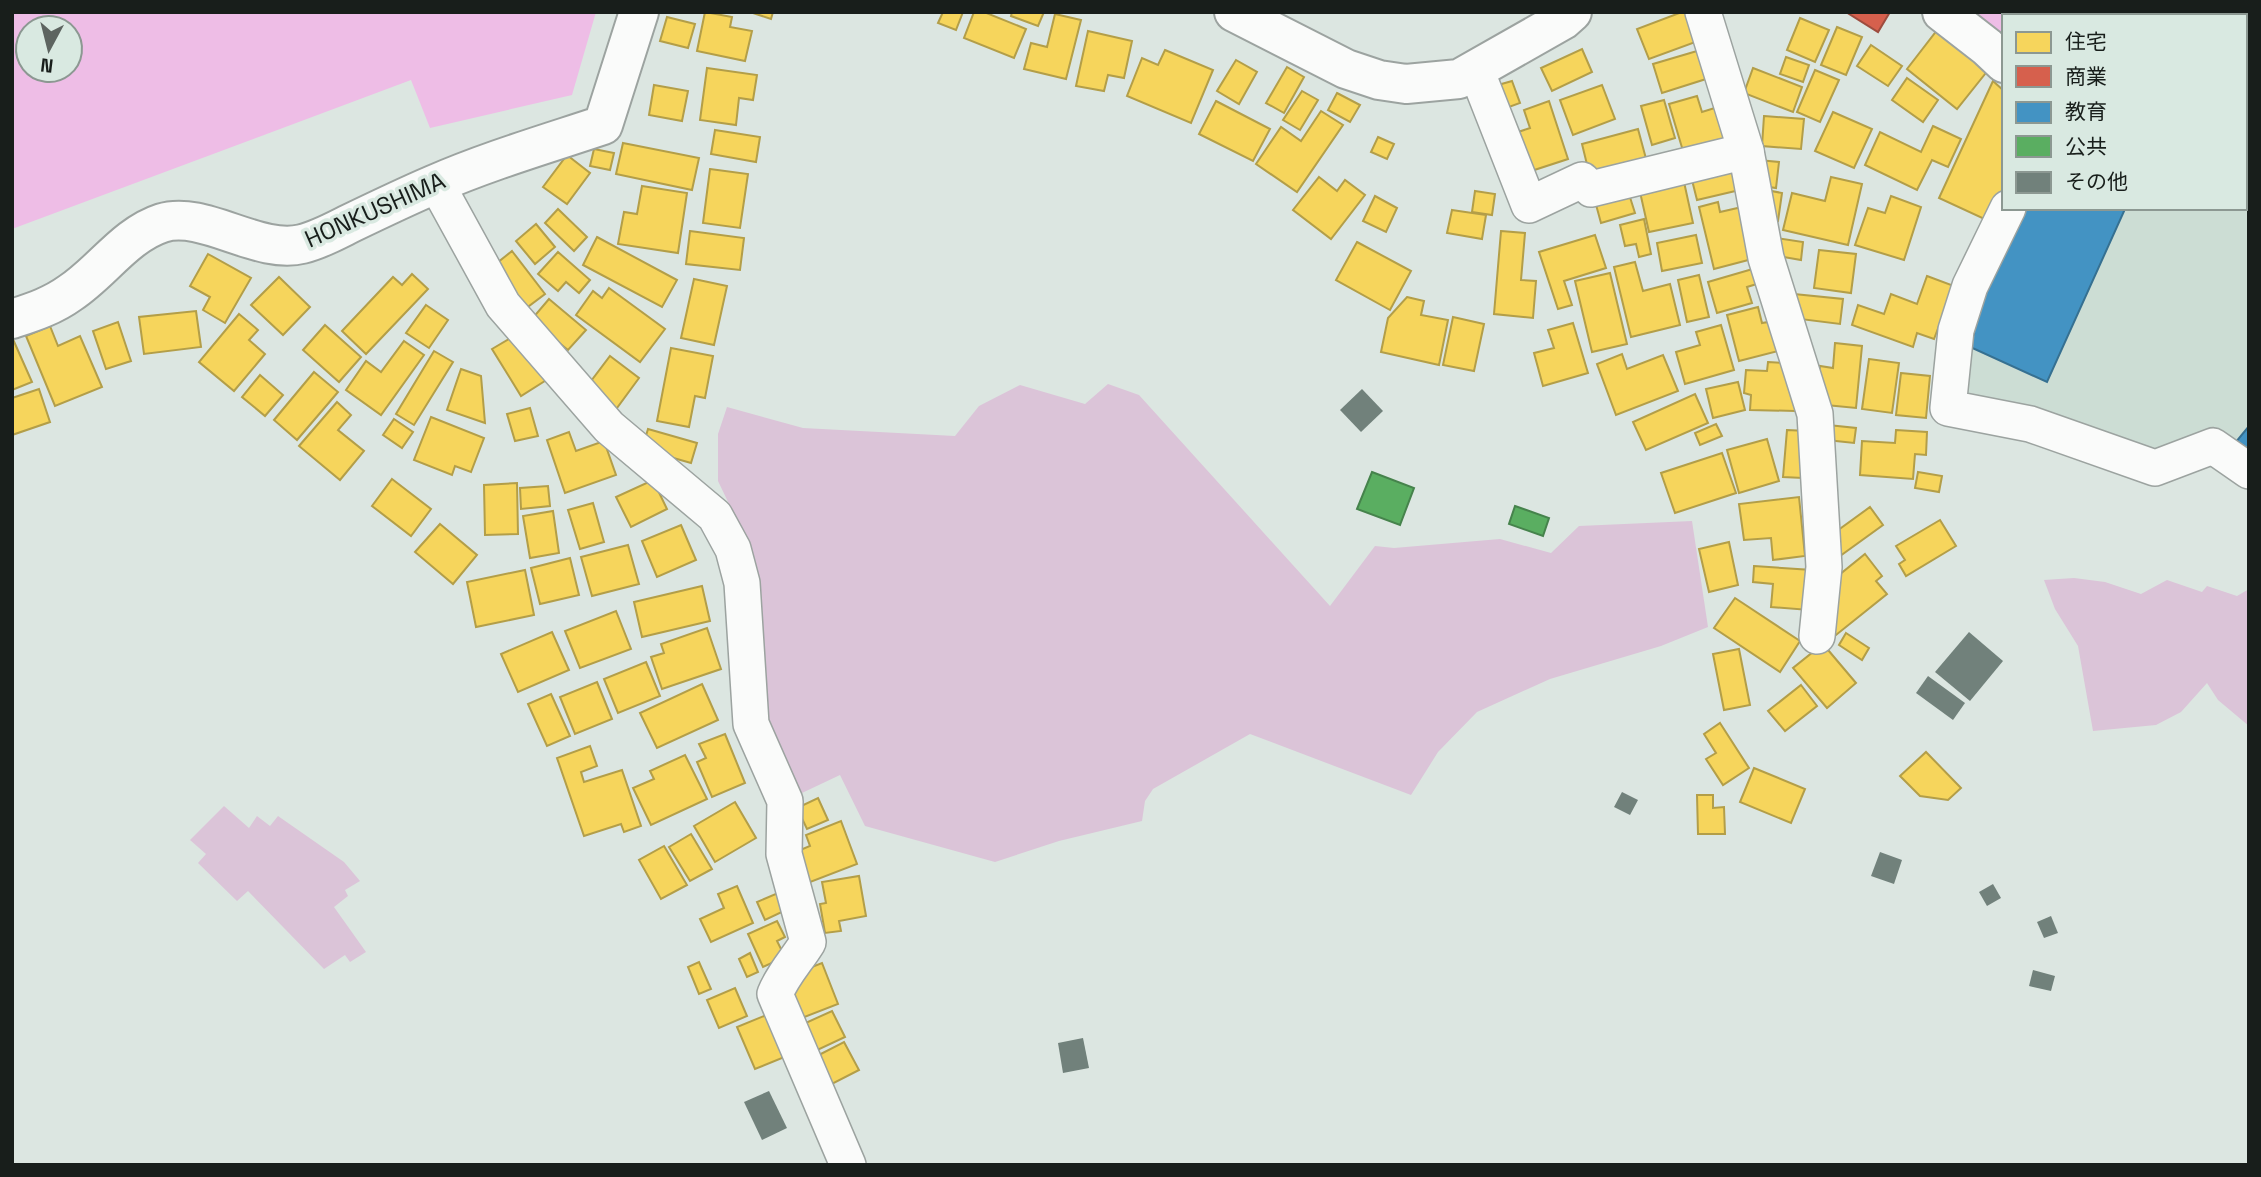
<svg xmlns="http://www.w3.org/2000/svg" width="2261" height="1177" font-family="'Space Grotesk','Noto Sans JP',sans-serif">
<rect width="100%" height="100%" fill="#dce6e1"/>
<polygon fill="#ccddd4" points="2249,116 2249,462 2165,455 1956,391 1964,330 2019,208 2245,208 2245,118"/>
<g fill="#dbc4d8">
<polygon points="1108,384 1139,395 1330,606 1375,546 1394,548 1500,539 1551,553 1579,526 1692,521 1708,627 1661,646 1550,679 1477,712 1438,752 1411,795 1250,734 1153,789 1145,801 1142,821 1059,841 995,862 865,826 840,775 785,801 715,516 730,506 718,481 718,434 727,407 803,428 955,436 979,406 1020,385 1085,404"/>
<polygon points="2074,578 2105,582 2141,594 2167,580 2202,592 2207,586 2237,596 2249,589 2249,726 2218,700 2207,683 2181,712 2156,725 2093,731 2078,646 2055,609 2044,580"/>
<polygon points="224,806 249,828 257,816 270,826 278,816 344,862 360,881 345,890 348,896 334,907 366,952 350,962 345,955 324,969 248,891 237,901 198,863 206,854 190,840"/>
</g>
<g fill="#eebde6" fill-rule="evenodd">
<path d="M12,12h584l-24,83 -142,33 -19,-48 -399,149zM28,28h42v42h-42z"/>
<polygon points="1964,12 2249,12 2249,90 2245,91 2245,16 2004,16 2004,41"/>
</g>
<g fill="#f6d55c" stroke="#b39e48" stroke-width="2">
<polygon points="705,12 732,17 730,27 752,31 745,61 697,51"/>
<polygon points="750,12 773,12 771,19"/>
<polygon points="943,12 963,12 956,30 938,23"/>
<polygon points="974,12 984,12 1026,29 1014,58 964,38"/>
<polygon points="1012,12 1044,12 1038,26 1011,16"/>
<polygon points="1682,12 1690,12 1701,40 1649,59 1637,29"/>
<polygon points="1055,14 1081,20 1066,79 1024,69 1031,43 1047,47"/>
<polygon points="667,17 695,24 688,48 660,41"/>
<polygon points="1800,18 1829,30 1815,62 1787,50"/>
<polygon points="1837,27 1862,37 1846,75 1821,65"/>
<polygon points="1938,29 1989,69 1957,109 1907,69"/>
<polygon points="1088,31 1132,41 1124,78 1108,75 1104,91 1076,86"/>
<polygon points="1871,45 1902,66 1888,86 1857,66"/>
<polygon points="1582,49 1592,72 1552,91 1541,68"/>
<polygon points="1165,50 1213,70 1191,123 1127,96 1142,58 1158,65"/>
<polygon points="1697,51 1706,79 1662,93 1653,64"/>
<polygon points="1786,57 1809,65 1803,82 1780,74"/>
<polygon points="1236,60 1257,72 1239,104 1217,91"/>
<polygon points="1287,67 1304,77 1284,113 1266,103"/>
<polygon points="707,68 757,75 753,100 739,98 736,125 700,120"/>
<polygon points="1753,68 1802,87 1793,112 1744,93"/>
<polygon points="1815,70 1839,80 1820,122 1797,112"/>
<polygon points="1907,78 1938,100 1923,122 1892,100"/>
<polygon points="1512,81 1520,103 1498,111 1491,87"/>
<polygon points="1993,81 2004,91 2004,199 1993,223 1939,198"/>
<polygon points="654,85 688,91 682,121 649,115"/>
<polygon points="1602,85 1615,119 1573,135 1560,100"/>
<polygon points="1302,91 1318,100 1300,130 1283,120"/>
<polygon points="1337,93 1360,105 1350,122 1328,110"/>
<polygon points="1697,96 1702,112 1721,106 1733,146 1686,161 1669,104"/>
<polygon points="1664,100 1675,138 1652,145 1641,106"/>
<polygon points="1216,101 1270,129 1253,161 1199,134"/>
<polygon points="1549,101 1568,159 1522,174 1509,135 1530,128 1524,110"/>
<polygon points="1321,111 1343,125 1297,192 1256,164 1281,127 1301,141"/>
<polygon points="1833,112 1872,129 1854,168 1815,151"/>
<polygon points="1764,116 1804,119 1801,149 1762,146"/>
<polygon points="1933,126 1961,139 1948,167 1932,160 1917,190 1865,165 1880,132 1921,152"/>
<polygon points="1638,129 1648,166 1591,181 1582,144"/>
<polygon points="715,130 760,137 756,162 711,154"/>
<polygon points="1378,137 1394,144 1387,159 1371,152"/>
<polygon points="623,143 699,158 692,190 616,174"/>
<polygon points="594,149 614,153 610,170 590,166"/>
<polygon points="567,155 590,173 567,204 543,187"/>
<polygon points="1758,160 1779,162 1776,188 1755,185"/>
<polygon points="1737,161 1744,189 1697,200 1690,172"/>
<polygon points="710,169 748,174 740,228 703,223"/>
<polygon points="1319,177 1337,191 1345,180 1365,195 1331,239 1293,210"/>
<polygon points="1831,177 1862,184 1848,245 1783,230 1792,193 1825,201"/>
<polygon points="1684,182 1693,223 1649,232 1640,192"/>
<polygon points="642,186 687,193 678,253 618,244 624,212 637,214"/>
<polygon points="1761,189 1782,193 1778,221 1765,218"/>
<polygon points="1475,191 1495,194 1492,215 1472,212"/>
<polygon points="1628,191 1635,213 1601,223 1595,201"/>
<polygon points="1375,196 1397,208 1386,232 1363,221"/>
<polygon points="1891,196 1921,207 1904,260 1855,245 1868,208 1885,213"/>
<polygon points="1718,202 1720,212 1742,207 1756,258 1714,269 1699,207"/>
<polygon points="558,209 587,237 574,251 545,223"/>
<polygon points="1452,210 1486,215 1482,239 1447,233"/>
<polygon points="1644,219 1651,254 1639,257 1636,244 1625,246 1620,225"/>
<polygon points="536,224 555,247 535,264 516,241"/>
<polygon points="690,231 744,238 740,270 686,264"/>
<polygon points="1501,231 1525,233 1521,280 1536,281 1533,318 1494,314"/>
<polygon points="1595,235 1606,268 1564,281 1572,305 1558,309 1539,252"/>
<polygon points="1696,235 1702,263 1662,271 1657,243"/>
<polygon points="597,237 677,280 662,307 583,265"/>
<polygon points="1776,238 1803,242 1801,260 1773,255"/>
<polygon points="1357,242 1411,271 1390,310 1336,280"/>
<polygon points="1819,250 1856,254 1851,293 1814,288"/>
<polygon points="512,251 545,294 525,309 492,267"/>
<polygon points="558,252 590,280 579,293 566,282 558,291 538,274"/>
<polygon points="208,254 251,278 225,323 203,310 210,297 190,286"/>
<polygon points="1635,262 1643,291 1670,284 1680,325 1631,337 1614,267"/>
<polygon points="1756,268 1760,283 1747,287 1752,303 1717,313 1708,282"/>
<polygon points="1610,273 1627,344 1592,352 1575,281"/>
<polygon points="412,274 428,289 366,354 342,331 393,277 402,285"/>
<polygon points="1699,275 1709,317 1687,322 1678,280"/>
<polygon points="1927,276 1954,286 1934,339 1917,333 1913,347 1852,325 1858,305 1884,314 1891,294 1917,304"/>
<polygon points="279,277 310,307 283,335 251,305"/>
<polygon points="694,279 727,286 714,345 681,338"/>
<polygon points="609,288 665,329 640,362 576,315 593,291 602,298"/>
<polygon points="1794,294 1843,299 1840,324 1792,318"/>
<polygon points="1407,297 1424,301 1421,315 1448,320 1439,365 1381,352 1388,318"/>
<polygon points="549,299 586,330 568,350 531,320"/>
<polygon points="426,305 448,320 429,348 406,333"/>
<polygon points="1758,307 1762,323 1774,321 1782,350 1739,361 1727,315"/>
<polygon points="196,311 201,347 144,354 139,317"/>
<polygon points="239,314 258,330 249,340 265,354 234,391 199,362"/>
<polygon points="1453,317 1484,324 1474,371 1443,365"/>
<polygon points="118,322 131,361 106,369 93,331"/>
<polygon points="1573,323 1588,373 1543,386 1534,353 1554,348 1548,330"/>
<polygon points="325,325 361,357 339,382 303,350"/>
<polygon points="1721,325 1734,370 1685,384 1676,352 1700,345 1696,332"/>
<polygon points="50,326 58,346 80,336 102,387 55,406 26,336"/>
<polygon points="519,333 548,379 521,396 492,349"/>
<polygon points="12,337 32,382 12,390"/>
<polygon points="404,341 424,355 381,415 346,390 366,361 381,372"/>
<polygon points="1835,343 1862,346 1856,408 1816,404 1820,366 1833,368"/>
<polygon points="671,348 713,356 705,398 695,396 689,427 657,421"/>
<polygon points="434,351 453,362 414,425 396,414"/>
<polygon points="1622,354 1627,369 1663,355 1678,391 1616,415 1597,364"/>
<polygon points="610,356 639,378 614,412 585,389"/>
<polygon points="1869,359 1899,363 1892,413 1862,409"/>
<polygon points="1768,362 1786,363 1796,388 1795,411 1750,410 1751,395 1744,393 1746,370 1767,371"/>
<polygon points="461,369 481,376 485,423 447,410"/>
<polygon points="314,372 338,392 297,440 274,420"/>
<polygon points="1901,373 1930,376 1926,418 1896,415"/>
<polygon points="260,375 283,395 265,416 242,397"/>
<polygon points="1738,382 1745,410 1713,418 1706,389"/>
<polygon points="39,389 50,422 12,435 12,398"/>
<polygon points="1695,394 1708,423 1646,450 1633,422"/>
<polygon points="337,402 351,415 338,430 364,451 340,480 299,446"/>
<polygon points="530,408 538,436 515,441 507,414"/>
<polygon points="431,417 484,438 471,472 455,466 452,475 414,460"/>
<polygon points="394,419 413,432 402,448 383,435"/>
<polygon points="1716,424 1722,436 1700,445 1695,433"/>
<polygon points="1828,425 1856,428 1854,443 1827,440"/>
<polygon points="648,429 697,443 691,463 642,449"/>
<polygon points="1787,430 1807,431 1803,478 1783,477"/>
<polygon points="1896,430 1927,432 1926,455 1915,454 1913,479 1860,475 1862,441 1895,443"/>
<polygon points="569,432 576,451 604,441 616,475 565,493 547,440"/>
<polygon points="1767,439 1779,481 1739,493 1727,450"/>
<polygon points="1722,453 1736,493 1675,513 1661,473"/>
<polygon points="1918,472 1942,476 1939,492 1915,488"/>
<polygon points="392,479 431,509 411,536 372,506"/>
<polygon points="653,480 667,509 631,527 616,497"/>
<polygon points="517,483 518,534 485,535 484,485"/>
<polygon points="548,486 550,506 521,509 520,488"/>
<polygon points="1799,497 1805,556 1773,560 1771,538 1744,540 1739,504"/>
<polygon points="593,503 604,542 580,549 568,510"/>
<polygon points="1870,507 1883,525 1829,564 1830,536"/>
<polygon points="553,511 559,553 530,558 523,516"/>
<polygon points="1940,520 1956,546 1906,576 1899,564 1905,560 1896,546"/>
<polygon points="440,524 477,555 453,584 415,552"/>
<polygon points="681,525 696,560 657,577 642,541"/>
<polygon points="1729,542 1738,585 1709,592 1699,549"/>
<polygon points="628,545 639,584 592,596 581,557"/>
<polygon points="1865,554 1882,576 1876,581 1887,594 1831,639 1823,588"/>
<polygon points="570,558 579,595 540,604 531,568"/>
<polygon points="1754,566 1812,570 1809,610 1771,607 1773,584 1753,582"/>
<polygon points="525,570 534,615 476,627 467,582"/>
<polygon points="702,586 710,621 642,637 634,602"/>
<polygon points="1735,598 1800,641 1780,672 1714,628"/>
<polygon points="616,611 631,649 580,668 565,631"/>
<polygon points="707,628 721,669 662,689 651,657 664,653 661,644"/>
<polygon points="552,632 569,670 518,692 501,654"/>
<polygon points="1846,633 1869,648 1862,660 1839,645"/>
<polygon points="1823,644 1856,683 1827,708 1793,668"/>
<polygon points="1739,649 1750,705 1724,710 1713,654"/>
<polygon points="646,662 660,696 618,713 604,679"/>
<polygon points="597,682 612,719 575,734 560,697"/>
<polygon points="702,684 718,720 657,748 640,713"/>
<polygon points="1801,685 1817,706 1785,731 1768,711"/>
<polygon points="551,694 570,736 547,746 528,704"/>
<polygon points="1720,723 1749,768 1723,785 1706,759 1716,753 1704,734"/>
<polygon points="725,734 745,783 712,797 697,762 706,758 699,744"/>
<polygon points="590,746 597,766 581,772 584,782 622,770 641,826 624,832 621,824 584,836 557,758"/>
<polygon points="1926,752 1961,788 1948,800 1920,796 1900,776"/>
<polygon points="685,755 707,799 651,825 633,788 654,779 650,771"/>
<polygon points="1754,768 1805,789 1791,823 1740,802"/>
<polygon points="1697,795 1713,795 1713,808 1724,807 1725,834 1698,834"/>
<polygon points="818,798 828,820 807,829 797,808"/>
<polygon points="735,802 756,838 715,862 694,826"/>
<polygon points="841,821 857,864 805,884 793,853 810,846 806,835"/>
<polygon points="691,834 712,869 690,881 669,847"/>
<polygon points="664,846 687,885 661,899 639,860"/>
<polygon points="859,876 866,916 839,921 841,931 825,933 820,904 826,903 822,882"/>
<polygon points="737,886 753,923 711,942 700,919 724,908 718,894"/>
<polygon points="778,893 786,910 765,920 757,902"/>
<polygon points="777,921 785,937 777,941 785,957 763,967 748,934"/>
<polygon points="750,953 758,972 747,977 739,959"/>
<polygon points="699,962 711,989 699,994 688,967"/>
<polygon points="822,963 838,1004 794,1021 784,995 789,976"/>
<polygon points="735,988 747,1016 719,1028 707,1000"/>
<polygon points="832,1011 845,1037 811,1053 799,1026"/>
<polygon points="769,1014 787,1056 755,1069 737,1027"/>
<polygon points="844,1042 859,1070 826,1087 811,1059"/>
</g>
<polygon fill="#d6604d" stroke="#9d4c3e" stroke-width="2" points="1846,12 1890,12 1878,32"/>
<g fill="#4393c3" stroke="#367091" stroke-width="2">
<polygon points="2019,208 2125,209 2047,382 1968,346 1974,334 1964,330"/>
<polygon points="2249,426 2249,454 2235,443"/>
</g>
<g fill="#5aae61" stroke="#46834c" stroke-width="2">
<polygon points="1372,472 1414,488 1400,525 1357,509"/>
<polygon points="1515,506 1549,518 1543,536 1509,524"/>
</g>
<g fill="#71817b">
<polygon points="1362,389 1383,411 1361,432 1340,410"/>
<polygon points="1969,632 2003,661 1970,701 1935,672"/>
<polygon points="1928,676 1965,703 1953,720 1916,693"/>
<polygon points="1622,792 1638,800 1630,815 1614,807"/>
<polygon points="1880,852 1902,860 1894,884 1871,876"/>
<polygon points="1993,884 2001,898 1987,906 1979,892"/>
<polygon points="2051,916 2058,933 2044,938 2037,922"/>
<polygon points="2033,970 2055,976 2051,991 2029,986"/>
<polygon points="1083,1038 1089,1068 1063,1073 1058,1043"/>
<polygon points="769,1091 787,1128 762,1140 744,1102"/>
</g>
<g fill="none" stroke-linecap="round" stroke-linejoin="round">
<g stroke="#9ca3a0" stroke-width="38">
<g id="minor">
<polyline points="1703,12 1746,151 1766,258 1815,414 1824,567 1817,636"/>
<polyline points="1476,70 1529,205 1582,180 1591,189 1746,151"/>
<path d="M436,183l67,122 106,122 106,89 18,33 9,34 9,141 34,77 -1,53 24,88c-11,18 -25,32 -33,52l73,171"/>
<polyline points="2008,208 1970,286 1956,330 1948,408 2030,424 2155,468 2213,446 2249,471"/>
</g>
</g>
<g stroke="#9ca3a0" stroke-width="42">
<g id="secondary">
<polyline points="1234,12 1346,69 1379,80 1406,84 1459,79 1563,20 1572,12"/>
<polyline points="1942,12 1987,47 2004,63"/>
<polyline points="2245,103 2249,101"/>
<path d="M12,319c21,-7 40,-13 58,-26 32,-21 55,-58 92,-70 42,-13 96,32 140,21 17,-4 33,-13 49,-21 27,-13 54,-26 82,-38 55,-24 113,-41 170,-60l36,-113"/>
</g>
</g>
<use href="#minor" stroke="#fafbfa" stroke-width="35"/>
<use href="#secondary" stroke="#fafbfa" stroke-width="38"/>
</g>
<g text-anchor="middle" stroke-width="7" stroke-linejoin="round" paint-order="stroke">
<g font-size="24" fill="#181e1b" stroke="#d9e9e1">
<text transform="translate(375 210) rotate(-24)" y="8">HONKUSHIMA</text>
</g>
</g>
<rect width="2261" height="1177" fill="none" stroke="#181e1b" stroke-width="28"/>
<rect x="2002" y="14" width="245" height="196" fill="#d9e9e1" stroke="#8c9892" stroke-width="2"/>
<rect x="2016" y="32" width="35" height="21" fill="#f6d55c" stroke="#8c9892" stroke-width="2"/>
<text x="2065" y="49" font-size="21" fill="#181e1b">住宅</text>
<rect x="2016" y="66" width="35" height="21" fill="#d6604d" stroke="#8c9892" stroke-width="2"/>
<text x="2065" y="84" font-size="21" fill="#181e1b">商業</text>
<rect x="2016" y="102" width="35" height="21" fill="#4393c3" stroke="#8c9892" stroke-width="2"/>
<text x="2065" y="119" font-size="21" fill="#181e1b">教育</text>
<rect x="2016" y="136" width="35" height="21" fill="#5aae61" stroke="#8c9892" stroke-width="2"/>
<text x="2065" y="154" font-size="21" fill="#181e1b">公共</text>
<rect x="2016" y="172" width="35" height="21" fill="#71817b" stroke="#8c9892" stroke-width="2"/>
<text x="2065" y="189" font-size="21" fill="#181e1b">その他</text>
<g transform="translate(49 49) rotate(187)"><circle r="33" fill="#d9e9e1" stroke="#8c9892" stroke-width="2"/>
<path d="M0-5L12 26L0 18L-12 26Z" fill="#5d6460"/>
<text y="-10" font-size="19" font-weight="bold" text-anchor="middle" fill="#181e1b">N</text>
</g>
</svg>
